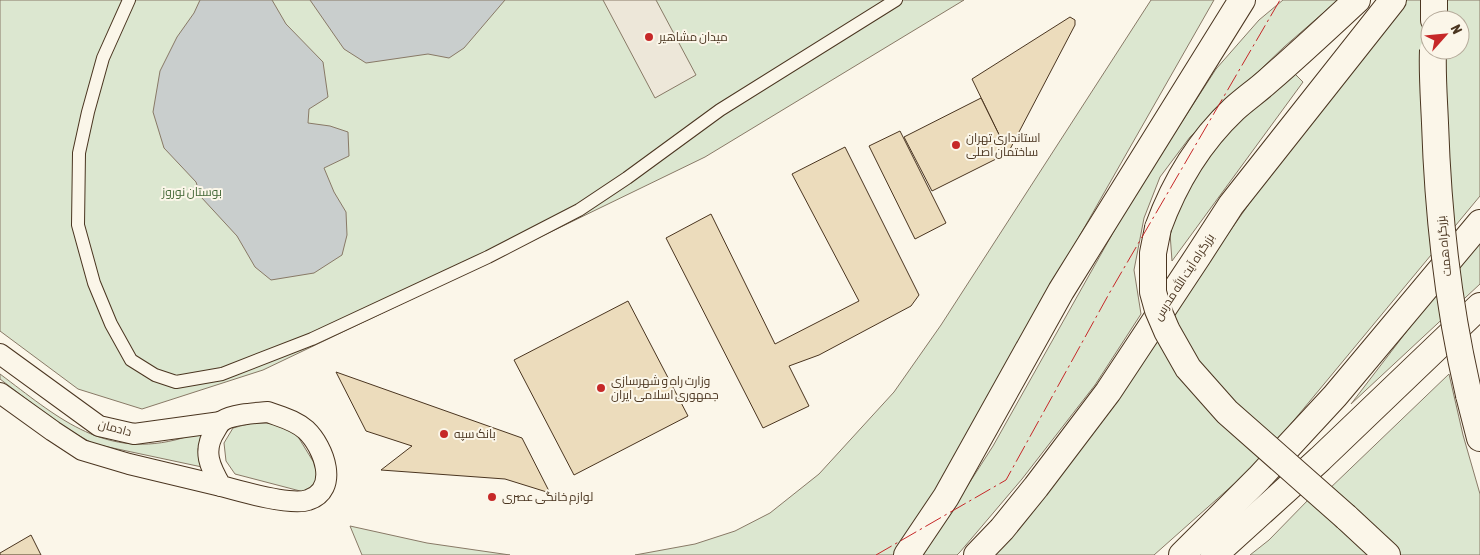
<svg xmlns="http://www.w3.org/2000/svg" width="1480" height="555" font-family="'Asap Condensed',Cairo,sans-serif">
<rect width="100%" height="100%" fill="#fbf6e9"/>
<g fill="#dce7d0" stroke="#887966" fill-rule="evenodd">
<polygon points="0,0 964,0 705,157 437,287 263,370 142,409 78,389 0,331"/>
<polygon points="1151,0 1214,0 1051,286 943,485 897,555 635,555 695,544 735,531 770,513 819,474 894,392 941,325"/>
<polygon points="1283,0 1338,0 1284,47 1190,137 1160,177 1144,218 1134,270 1141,314 1095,385 1022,479 960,552 957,555 923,555 993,446 1132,199 1216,69 1259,20"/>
<path d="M1405,0h75v196l-219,264 -107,95h-162l119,-145 45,-73 139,-199zM1430,20h30v30h-30z"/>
<polygon points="1291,70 1303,82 1172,261 1170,233 1172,214 1210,147"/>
<polygon points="1480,238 1480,284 1351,404 1466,254"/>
<path d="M0,374c55,41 101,84 175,66 10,-2 20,-7 29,-10l-6,19 4,18 -108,-23 -31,-17 -63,-48z"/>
<polygon points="1449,374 1463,435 1480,494 1480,555 1398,555 1326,492"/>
<polygon points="252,423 274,423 297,435 319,471 317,483 304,492 235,474 226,461 224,443 233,428"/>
<polygon points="1311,497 1375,555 1250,555 1269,540"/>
<polygon points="350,526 427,543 510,555 362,555"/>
</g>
<polygon fill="#ede7d9" stroke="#887966" points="603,0 656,0 696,75 655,98"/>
<g fill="#c9cecd" stroke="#887966">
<polygon points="200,0 272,0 286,24 323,62 328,97 309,109 308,123 330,126 348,132 349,156 324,168 334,192 346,212 347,235 342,255 314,273 271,280 255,267 237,236 201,197 196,182 164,148 153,112 160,71 177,37 194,13"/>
<polygon points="310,0 505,0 464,48 449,58 428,54 366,63 344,49"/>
</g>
<g fill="#ecdcbc" stroke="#4a3520">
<polygon points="1070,17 1075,20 1075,25 1008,153 972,79"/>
<polygon points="981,98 1008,153 932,191 904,137"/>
<polygon points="900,131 946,223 915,239 869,146"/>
<polygon points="845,147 919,295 911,306 819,355 789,366 809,406 763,428 666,238 711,214 775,344 859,301 792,174"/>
<polygon points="628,301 688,416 574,475 514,360"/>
<polygon points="336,372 522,438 550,493 505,479 381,470 412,446 366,431"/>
<polygon points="31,535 41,555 0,555 0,553"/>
</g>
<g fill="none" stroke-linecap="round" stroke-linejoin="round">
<g stroke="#4a3520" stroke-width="14">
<polyline id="pedestrian" points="129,0 103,58 88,112 79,153 78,225 94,283 111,324 131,360 155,375 176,382 222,374 312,339 488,257 579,210 627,178 720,110 896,0"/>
</g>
<g stroke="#4a3520" stroke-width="22">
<g id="tertiary">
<polyline points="0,354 99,426 134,434 221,422"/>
<polyline points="0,393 53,431 82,450 129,464 221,486"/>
<path d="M268,412c13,5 27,8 38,18 18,17 34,60 2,70 -17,6 -69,-9 -87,-14 -11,-19 -19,-35 -6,-55 2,-3 4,-8 7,-10 11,-7 33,-8 46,-9z"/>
</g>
</g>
<g stroke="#4a3520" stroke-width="28">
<g id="trunk">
<polyline points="1434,20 1434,0"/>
<path d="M1158,228c16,-44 41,-86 76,-119 11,-10 24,-19 35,-29 30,-26 59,-53 88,-80"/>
<polyline points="1469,395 1480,438"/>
<polyline points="1346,517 1387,555"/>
<polyline points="907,555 946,497 1061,291 1242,0"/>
<polyline points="977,555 1002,529 1036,487 1108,392 1198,256 1231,205 1393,0"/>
<polyline points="1182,555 1259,478 1335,396 1480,223"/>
<polyline points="1214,555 1320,459 1480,306"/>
</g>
</g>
<use href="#pedestrian" stroke="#fbf6e9" stroke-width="12"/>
<use href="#tertiary" stroke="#fbf6e9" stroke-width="20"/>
<use href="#trunk" stroke="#fbf6e9" stroke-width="26"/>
<g stroke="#4a3520" stroke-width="28" stroke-linecap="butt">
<g id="trunk-bridge">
<path d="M1433,50c-1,24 1,49 2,73 3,92 13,183 34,272"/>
<polyline points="1158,228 1153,253 1153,292 1158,310 1167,331 1188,368 1227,412 1346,517"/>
</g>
</g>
<use href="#trunk-bridge" stroke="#fbf6e9" stroke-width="26"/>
<polyline stroke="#c62828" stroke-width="1" stroke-dasharray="18 4 2.5 4" stroke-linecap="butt" points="876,555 1006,480 1110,292 1280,0"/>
</g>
<g fill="#c62828" stroke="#fbf6e9" stroke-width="2">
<circle cx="649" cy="37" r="5"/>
<circle cx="956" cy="145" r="5"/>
<circle cx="601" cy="388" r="5"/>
<circle cx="444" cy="434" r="5"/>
<circle cx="492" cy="497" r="5"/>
</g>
<g text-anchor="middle" stroke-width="4" stroke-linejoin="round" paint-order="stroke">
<g font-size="12" fill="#4a3520" stroke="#fbf6e9" text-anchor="start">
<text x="659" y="41">میدان مشاهیر</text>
<text x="966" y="142">استانداری تهران<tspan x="966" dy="14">ساختمان اصلی</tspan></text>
<text x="611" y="385">وزارت راه و شهرسازی<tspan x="611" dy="14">جمهوری اسلامی ایران</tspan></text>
<text x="454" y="438">بانک سپه</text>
<text x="502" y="501">لوازم خانگی عصری</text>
</g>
<g font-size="12" fill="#436837" stroke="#fbf6e9">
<text x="192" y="196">بوستان نوروز</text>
</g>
<g font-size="12" fill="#4a3520" stroke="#fbf6e9">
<text transform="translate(1444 246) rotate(-96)" y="4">بزرگراه همت</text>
<text transform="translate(1184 277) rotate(-57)" y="4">بزرگراه آیت الله مدرس</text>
<text transform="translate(115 428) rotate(15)" y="4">دادمان</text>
</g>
</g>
<g transform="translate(1445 35) rotate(63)"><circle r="24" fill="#fbf6e9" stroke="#b4a999"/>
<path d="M0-4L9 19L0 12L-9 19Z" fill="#c62828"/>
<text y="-8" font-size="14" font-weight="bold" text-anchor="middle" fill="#4a3520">N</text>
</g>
</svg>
